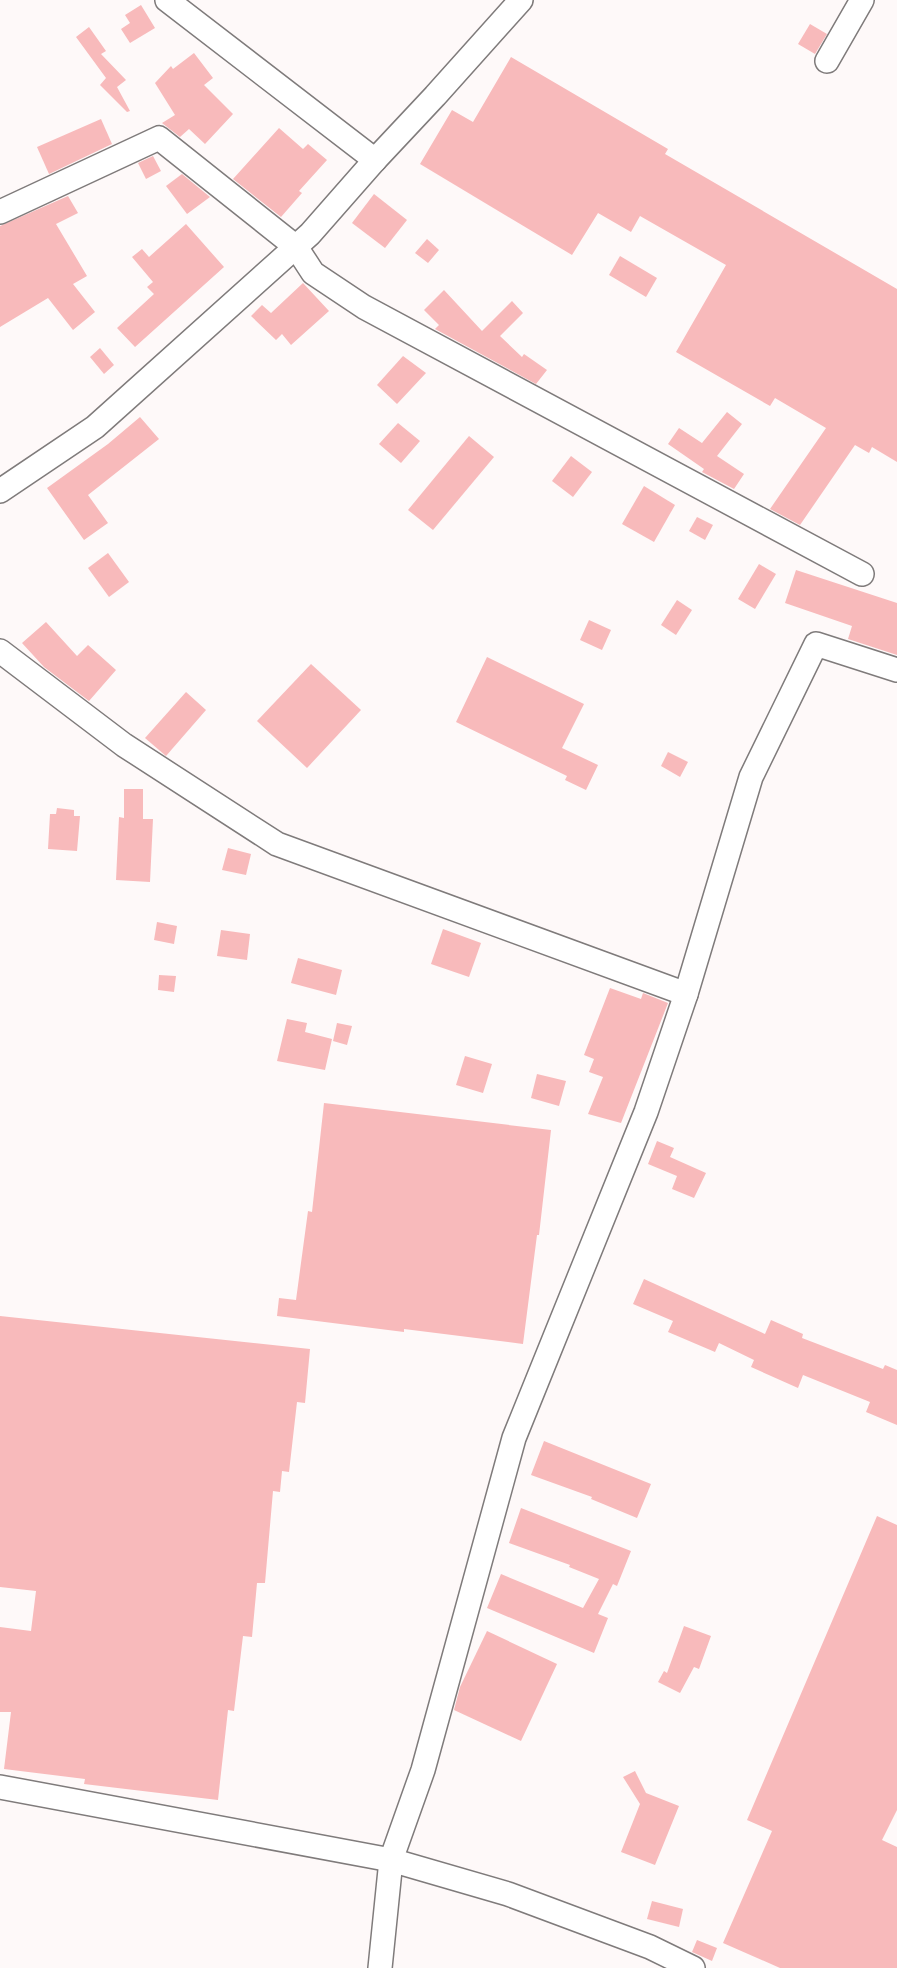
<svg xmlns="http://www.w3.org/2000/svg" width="897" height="1968" font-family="'Fira Sans',sans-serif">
<rect width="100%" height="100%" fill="#fef9f9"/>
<g fill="#f8babb">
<polygon points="141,5 155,28 130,43 121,29 130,23 125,15"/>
<polygon points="810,24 827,34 815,54 798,44"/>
<polygon points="89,27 106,51 101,54 126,80 117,87 130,111 127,112 100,85 106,78 76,37"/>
<polygon points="194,53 213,78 204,85 233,114 205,144 189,129 180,137 162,123 175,115 155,83 171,66 173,69"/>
<polygon points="511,57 668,149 665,154 897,289 897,462 872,447 869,453 855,445 800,525 770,509 826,428 775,398 770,406 676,352 726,265 640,216 631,232 598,213 572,255 420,164 452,110 473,122"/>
<polygon points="101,119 112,144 49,174 37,147"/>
<polygon points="279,128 303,149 308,144 327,160 299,191 302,193 281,217 233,179"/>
<polygon points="153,156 161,171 146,179 138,163"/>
<polygon points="182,174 210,197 187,214 166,186"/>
<polygon points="374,194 407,220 385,248 352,223"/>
<polygon points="68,196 78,213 56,224 87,276 73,284 95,312 73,330 48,298 0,327 0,226"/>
<polygon points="186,224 224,267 135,347 117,328 154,294 147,287 153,282 132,257 142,249 149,257"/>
<polygon points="427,239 439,250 428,263 415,253"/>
<polygon points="620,256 657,278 646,297 609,275"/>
<polygon points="303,283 329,311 291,345 282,334 276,340 251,316 262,305 271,313"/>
<polygon points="444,290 482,331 512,301 523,313 500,336 522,357 524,354 547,370 536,384 435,329 439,325 424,310"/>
<polygon points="100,348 114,365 104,374 90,357"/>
<polygon points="403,356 426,373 397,404 377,385"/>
<polygon points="727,412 742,424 717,456 744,474 734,489 702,472 704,469 668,444 679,428 702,443"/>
<polygon points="140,417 159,439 88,495 108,523 84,540 47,488 108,444"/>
<polygon points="398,423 420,441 401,463 379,444"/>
<polygon points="469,436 494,457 433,530 408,510"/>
<polygon points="571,456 592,472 573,497 552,481"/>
<polygon points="644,486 675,505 654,542 622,524"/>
<polygon points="697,517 713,525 705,540 689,531"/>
<polygon points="108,553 129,582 109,597 88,568"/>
<polygon points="759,564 776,574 755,609 738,599"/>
<polygon points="796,570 897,603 897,655 848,639 852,626 785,603"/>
<polygon points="677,600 692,610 676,635 661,625"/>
<polygon points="589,620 611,630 602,650 580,640"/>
<polygon points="46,622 77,656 88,645 116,670 89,701 44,667 22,643"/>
<polygon points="487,657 584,704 562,748 598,765 586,790 565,780 567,776 456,722"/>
<polygon points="311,664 361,710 307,768 257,721"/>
<polygon points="186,692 206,710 166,756 145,738"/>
<polygon points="668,752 688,762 680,777 661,766"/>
<polygon points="124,789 143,789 143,819 153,819 150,882 116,880 119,817 124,818"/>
<polygon points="57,808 74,810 74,816 80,816 77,851 48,849 50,814 56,814"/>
<polygon points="228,848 251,854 246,875 222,870"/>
<polygon points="157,922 177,926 174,944 154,940"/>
<polygon points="443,929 481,943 469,977 431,964"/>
<polygon points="221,930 250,934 247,960 217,956"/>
<polygon points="298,958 342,970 336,995 291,983"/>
<polygon points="159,975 176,976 174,992 158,990"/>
<polygon points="610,988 641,999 643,993 668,1003 621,1123 588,1114 603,1077 589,1072 594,1059 584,1055"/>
<polygon points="287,1019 307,1023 305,1032 332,1039 325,1070 277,1061"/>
<polygon points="337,1023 352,1026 347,1045 333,1041"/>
<polygon points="465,1056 492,1064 483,1093 456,1085"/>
<polygon points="537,1074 566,1081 559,1106 531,1098"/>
<polygon points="324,1103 551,1130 539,1235 537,1235 523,1344 404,1329 404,1332 277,1316 279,1298 296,1300 308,1211 312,1212"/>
<polygon points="657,1141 674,1148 670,1157 706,1173 694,1198 672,1189 677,1176 648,1164"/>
<polygon points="644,1279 765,1334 771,1320 803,1334 802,1338 883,1369 885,1365 897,1370 897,1425 866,1412 870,1402 803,1375 798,1388 751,1367 754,1360 719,1343 715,1352 668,1332 673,1321 633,1304"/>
<polygon points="0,1316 310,1349 305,1403 297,1402 289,1472 282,1471 280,1492 273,1491 265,1583 257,1583 252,1637 243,1636 234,1711 228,1710 218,1800 84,1784 85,1779 4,1769 11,1712 0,1712 0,1627 31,1631 36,1591 0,1587"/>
<polygon points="544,1441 651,1484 637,1518 591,1499 592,1497 531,1475"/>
<polygon points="521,1508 631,1551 617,1586 613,1584 598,1614 608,1618 594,1653 487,1608 501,1574 583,1608 599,1579 569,1567 570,1565 509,1543"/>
<polygon points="877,1516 897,1525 897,1810 882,1840 897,1847 897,1968 780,1968 723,1943 772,1831 747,1820"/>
<polygon points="684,1626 711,1636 699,1669 694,1667 680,1693 658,1682 664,1671 667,1673"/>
<polygon points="487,1631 557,1664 521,1741 454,1710 460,1687"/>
<polygon points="635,1771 646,1793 679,1806 655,1865 621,1852 640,1804 623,1777"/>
<polygon points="652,1901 683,1909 679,1927 647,1919"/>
<polygon points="697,1940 717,1948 712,1961 692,1952"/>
</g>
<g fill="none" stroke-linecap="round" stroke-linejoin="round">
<g stroke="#7f7b7b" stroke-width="26">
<g id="minor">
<polyline points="167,0 375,160"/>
<polyline points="827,61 862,0"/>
<polyline points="0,212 159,138 296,247 313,273 364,307 862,574"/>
<polyline points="0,491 95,427 310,234 375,160 435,96 521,0"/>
<polyline points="0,651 124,745 277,844 686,994"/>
<polyline points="0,1787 391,1860 508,1894 650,1947 693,1968"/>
<polyline points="380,1968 391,1860 423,1770 514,1438 646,1112 686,994 751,777 816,644 897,670"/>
</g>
</g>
<use href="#minor" stroke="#fff" stroke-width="23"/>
</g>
</svg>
